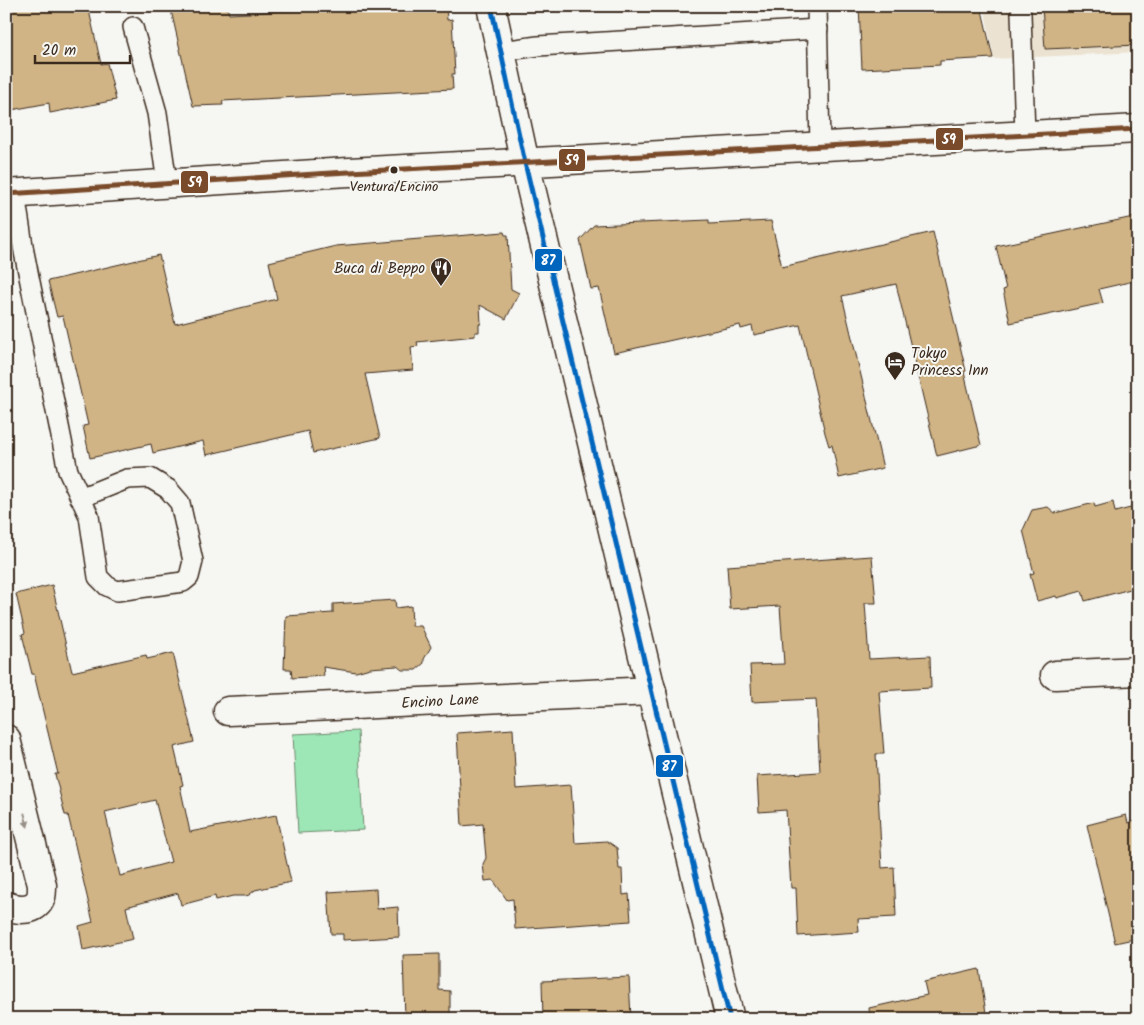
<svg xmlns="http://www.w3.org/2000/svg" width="1144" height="1025" font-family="Kalam,sans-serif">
<rect width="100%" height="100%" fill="#f6f6f2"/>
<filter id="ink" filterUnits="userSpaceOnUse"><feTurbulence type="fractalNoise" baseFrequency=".02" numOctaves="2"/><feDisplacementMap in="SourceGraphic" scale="10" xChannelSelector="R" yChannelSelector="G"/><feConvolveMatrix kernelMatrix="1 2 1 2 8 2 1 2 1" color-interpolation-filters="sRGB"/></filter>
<g filter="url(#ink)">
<polygon fill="#ebe2d1" points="984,6 1138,6 1138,52 994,59"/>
<polygon fill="#9de7b7" stroke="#6c886a" points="358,731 363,830 298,833 293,734"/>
<g fill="#d0b485" stroke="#3b2a1e" fill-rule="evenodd">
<polygon points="6,6 88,6 101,64 107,63 116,100 50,113 49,103 6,111"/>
<polygon points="170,6 227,6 229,14 382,6 446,6 447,20 452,19 455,74 452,74 453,89 222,101 223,105 193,106"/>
<polygon points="859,6 981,6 993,58 940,61 940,65 862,69"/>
<polygon points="1042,6 1138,6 1138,45 1045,49"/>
<polygon points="1138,216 1138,280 1099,289 1103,303 1010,323 1003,290 1006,289 996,246"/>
<polygon points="709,220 709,224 771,221 782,267 933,232 966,371 964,372 981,445 937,456 896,284 842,296 883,468 839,478 832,445 829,446 825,433 800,325 754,335 752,326 741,329 740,325 614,353 599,288 591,289 580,240 594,225"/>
<polygon points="504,232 505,235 508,235 511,289 519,293 506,319 480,305 481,324 479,324 479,332 475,332 475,336 417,342 418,346 411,347 413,370 365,374 380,438 313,453 308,431 206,455 203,441 153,453 151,444 90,458 83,426 88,425 63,316 57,317 48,281 159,255 175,324 277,299 269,262 336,246"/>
<polygon points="1113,502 1115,512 1138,506 1138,587 1085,601 1082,591 1057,598 1056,596 1037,601 1030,574 1034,573 1023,530 1032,510 1048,507 1055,513 1094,503 1095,507"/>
<polygon points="872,556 876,603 865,603 869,659 930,656 931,688 879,691 884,754 876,754 882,868 894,867 896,917 858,919 859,932 798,936 796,888 791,888 786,810 759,812 757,776 820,772 816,699 752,702 750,665 784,664 780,606 730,609 727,566"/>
<path d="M52,585l20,87 74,-17 1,4 26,-6 21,89 -20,5 9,38 -3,1 10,46 86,-17 15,67 -36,8 -6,5 -4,1h-12l-17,4 -1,-4 -34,9 -3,-12 -52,14 7,32 -50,11 -4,-24 14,-4 -25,-107h-3l-10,-41h3l-24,-100h-2l-10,-40 3,-1 -9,-39zM155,800l16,62 -51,14 -15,-64z"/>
<polygon points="395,600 396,608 411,606 412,626 421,626 431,647 424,659 424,663 416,670 402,670 397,666 370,668 356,672 323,667 324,676 292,678 291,669 284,669 286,616 333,613 333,604"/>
<polygon points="513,729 516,789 571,785 575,843 607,841 617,848 619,869 622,869 623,895 629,894 631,921 515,929 513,899 507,900 493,880 485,881 483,864 486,858 483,824 462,826 457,733"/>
<polygon points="1126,815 1128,823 1138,820 1138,938 1115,943 1087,825"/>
<polygon points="376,889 377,909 398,907 399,937 343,940 343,934 331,934 328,892"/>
<polygon points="439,954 439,990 450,991 450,1019 405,1019 403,955"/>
<polygon points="979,969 987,1019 870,1019 869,1008 927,995 924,982"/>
<polygon points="629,977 631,1019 543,1019 542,981"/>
</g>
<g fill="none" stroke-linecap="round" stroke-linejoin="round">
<g stroke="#3b2a1e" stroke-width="22">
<g id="lane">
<polyline points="817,6 820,146"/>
<polyline points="1021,13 1025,135"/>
<polyline points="133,27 157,113 167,183"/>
<polyline points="501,51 538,46 818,29"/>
<polyline points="15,194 24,252 68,471 89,516 98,577 107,586 117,591 183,582 189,577 193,561 180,503 168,489 150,478 127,479 80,498"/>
</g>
</g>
<g stroke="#3b2a1e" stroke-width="31">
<g id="street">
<polyline points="525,163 730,1019"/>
<polyline points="1055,675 1138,671"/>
<polyline points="228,711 652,691"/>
<path d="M6,739l36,146c0,3 0,9 -1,12 -5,15 -23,13 -35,9"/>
</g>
</g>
<g stroke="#3b2a1e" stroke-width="31">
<polyline id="secondary" points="491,6 525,163"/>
</g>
<g stroke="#3b2a1e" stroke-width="31">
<polyline id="primary" points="6,194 331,173 1138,129"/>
</g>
<use href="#lane" stroke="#f6f6f2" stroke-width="19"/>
<use href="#street" stroke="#f6f6f2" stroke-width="28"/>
<use href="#secondary" stroke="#f6f6f2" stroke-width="28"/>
<use href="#primary" stroke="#f6f6f2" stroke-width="28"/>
<g stroke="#f6f6f2" stroke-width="9">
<polyline id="bus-1" points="491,6 525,163 730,1019"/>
</g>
<g stroke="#f6f6f2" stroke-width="9">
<polyline id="bus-2" points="6,194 331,173 1138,129"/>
</g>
<use href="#bus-1" stroke="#0065bd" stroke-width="5"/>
<use href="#bus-2" stroke="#7a4b2a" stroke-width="5"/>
</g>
<defs><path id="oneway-solid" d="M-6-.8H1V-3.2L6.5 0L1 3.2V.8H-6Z" transform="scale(1.25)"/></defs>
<use fill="#989088" href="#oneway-solid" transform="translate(26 820) rotate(76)"/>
</g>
<defs>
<g id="restaurant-pin" transform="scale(1.125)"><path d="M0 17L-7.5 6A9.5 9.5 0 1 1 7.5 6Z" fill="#3b2a1e" stroke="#f6f6f2"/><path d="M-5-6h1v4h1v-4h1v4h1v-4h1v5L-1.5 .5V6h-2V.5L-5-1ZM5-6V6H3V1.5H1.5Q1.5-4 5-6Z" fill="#fff"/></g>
<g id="hotel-pin" transform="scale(1.125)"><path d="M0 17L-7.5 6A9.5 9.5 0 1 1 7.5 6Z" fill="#3b2a1e" stroke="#f6f6f2"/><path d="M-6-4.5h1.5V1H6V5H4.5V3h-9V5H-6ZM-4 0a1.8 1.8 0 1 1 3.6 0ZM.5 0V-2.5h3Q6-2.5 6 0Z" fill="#fff"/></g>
</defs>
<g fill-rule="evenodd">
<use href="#restaurant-pin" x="441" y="268"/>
<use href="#hotel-pin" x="895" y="362"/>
</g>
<circle fill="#3b2a1e" stroke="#f6f6f2" stroke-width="2" cx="394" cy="170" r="4.5"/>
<g text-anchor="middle" stroke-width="4" stroke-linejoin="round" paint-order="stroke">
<g font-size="14" fill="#3b2a1e" stroke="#f6f6f2">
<text x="394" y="191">Ventura/Encino</text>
</g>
<g font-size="15" fill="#3b2a1e" stroke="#f6f6f2" text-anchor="end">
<text x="425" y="273">Buca di Beppo</text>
<text x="911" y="358" text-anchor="start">Tokyo<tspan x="911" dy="17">Princess Inn</tspan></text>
</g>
<g font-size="15" fill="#3b2a1e" stroke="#f6f6f2">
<text transform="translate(440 701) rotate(-3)" y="5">Encino Lane</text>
</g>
</g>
<g stroke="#f6f6f2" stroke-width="2">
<rect x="935" y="127" width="29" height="24" rx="5" fill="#7a4b2a"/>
<rect x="558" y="148" width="28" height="24" rx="5" fill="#7a4b2a"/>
<rect x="180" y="170" width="29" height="24" rx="5" fill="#7a4b2a"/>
<rect x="534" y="248" width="29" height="24" rx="5" fill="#0065bd"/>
<rect x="655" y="754" width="29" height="24" rx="5" fill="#0065bd"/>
</g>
<g font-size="14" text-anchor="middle" font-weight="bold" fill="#fff">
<text x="949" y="144">59</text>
<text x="572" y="165">59</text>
<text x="195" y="187">59</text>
<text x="548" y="265">87</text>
<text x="669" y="771">87</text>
</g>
<rect width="1144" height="1025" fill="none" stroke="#f6f6f2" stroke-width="25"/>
<rect x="12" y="12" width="1119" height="1000" fill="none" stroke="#3b2a1e" stroke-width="2" filter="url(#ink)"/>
<path d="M35 55v8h95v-8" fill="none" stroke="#3b2a1e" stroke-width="2.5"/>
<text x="42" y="55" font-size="15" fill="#3b2a1e" stroke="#f6f6f2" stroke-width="4" paint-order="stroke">20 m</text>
</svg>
